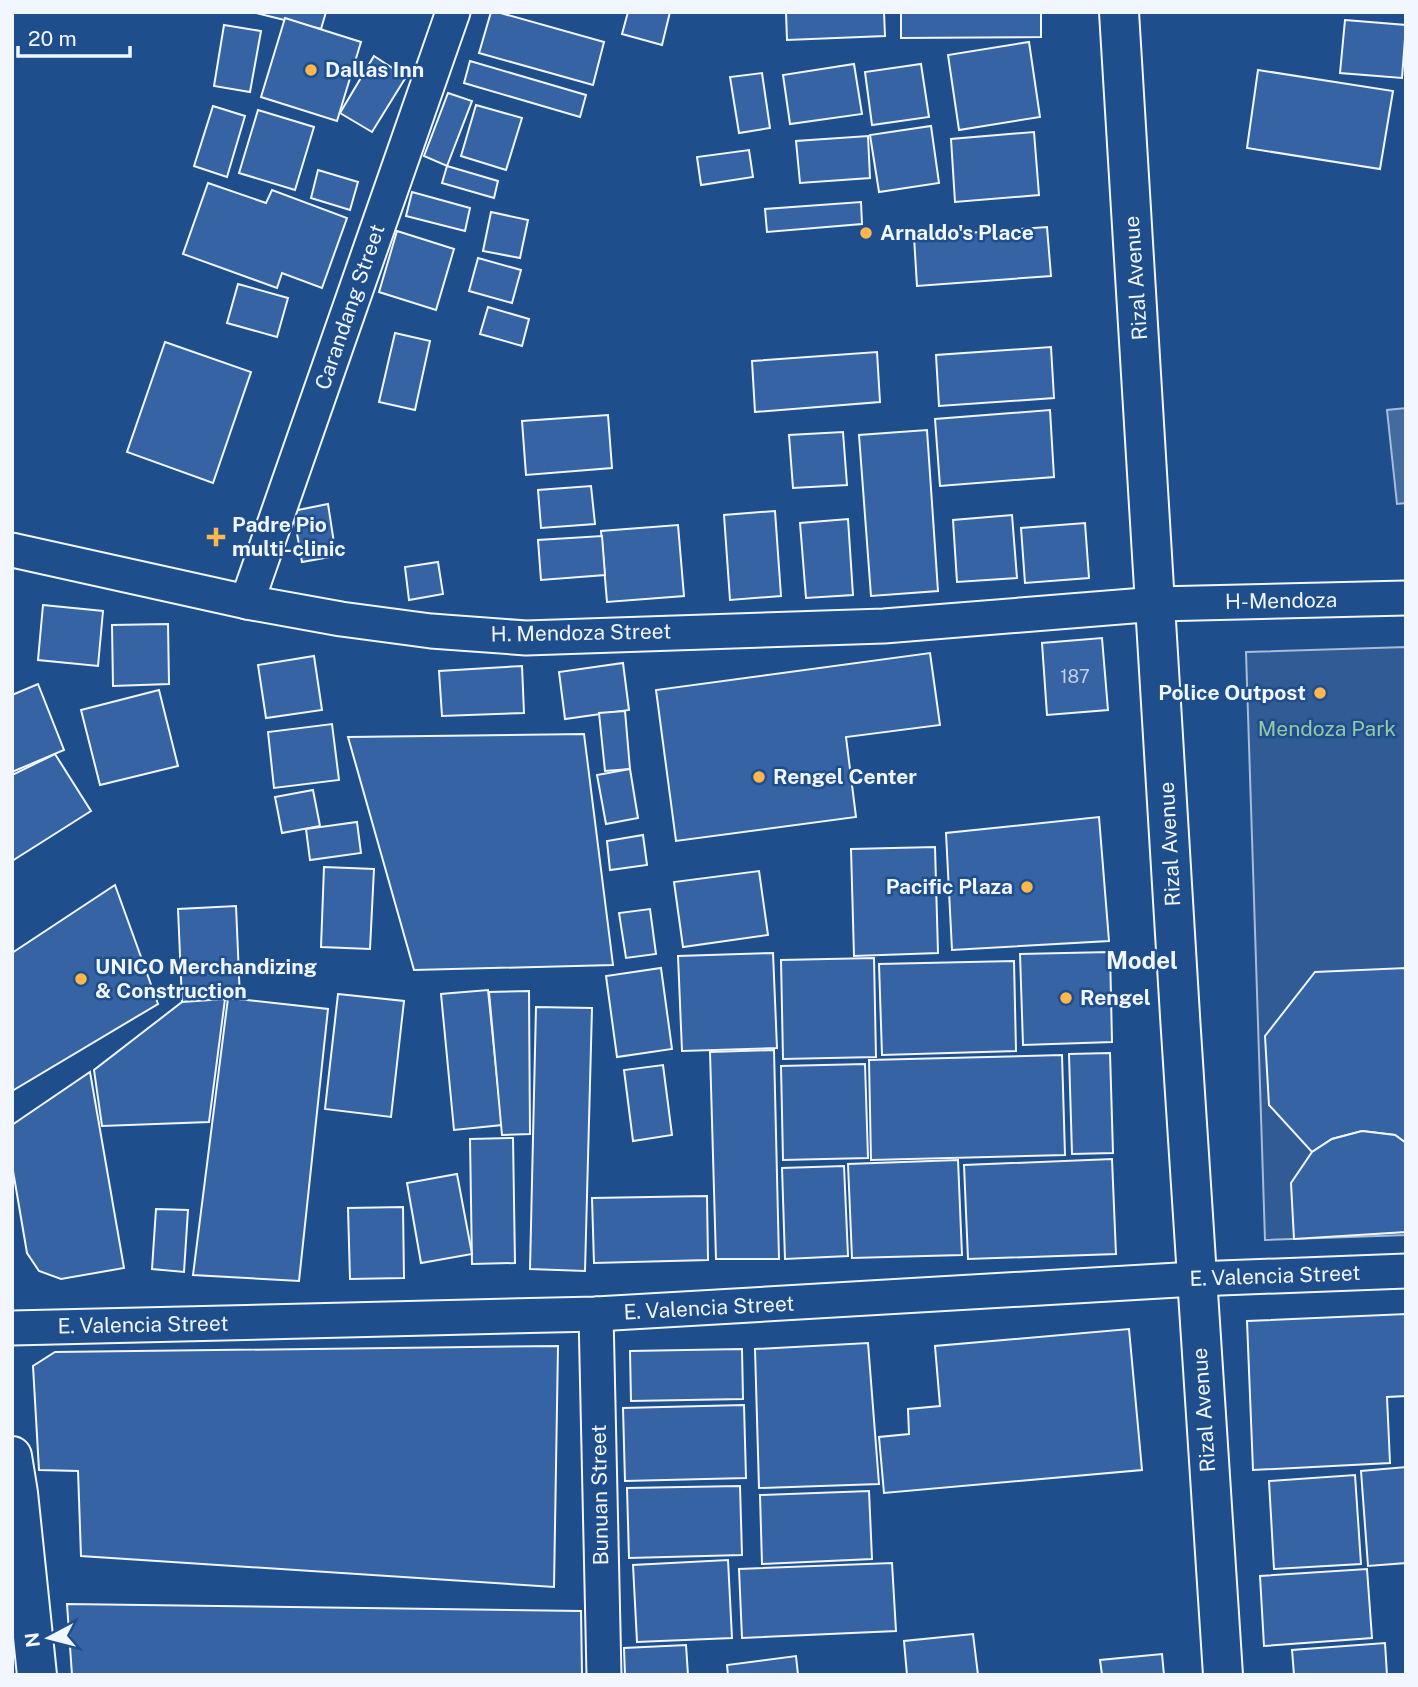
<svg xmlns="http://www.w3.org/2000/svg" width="1418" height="1687" font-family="'Public Sans',sans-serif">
<rect width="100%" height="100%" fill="#1f4e8c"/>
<polygon fill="#305b95" stroke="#a8bbd7" stroke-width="2" points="1406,647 1406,1235 1265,1240 1246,652"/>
<polygon fill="#446ba0" stroke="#a8bbd7" stroke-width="2" points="1406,408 1406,503 1397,504 1387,410"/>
<g fill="#3563a3" stroke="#f2f6ff" stroke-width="2">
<polygon points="252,12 326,12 321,29"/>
<polygon points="491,12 497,12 604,42 593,85 479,53"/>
<polygon points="628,12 670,12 662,45 622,34"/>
<polygon points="786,12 884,12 885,36 787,40"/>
<polygon points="901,12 1041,12 1041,37 901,38"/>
<polygon points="285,18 361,42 337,121 261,97"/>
<polygon points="1345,20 1406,25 1402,78 1340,73"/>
<polygon points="224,25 261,31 250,92 214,86"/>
<polygon points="1029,42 1040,117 959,130 948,55"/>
<polygon points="374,56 406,77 372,132 340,113"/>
<polygon points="470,61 586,95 580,117 464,83"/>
<polygon points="854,64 862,114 790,124 783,75"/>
<polygon points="921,64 929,117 872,125 865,72"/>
<polygon points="1258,70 1393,91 1380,169 1247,148"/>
<polygon points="762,73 770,128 739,133 730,77"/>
<polygon points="448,93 472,101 447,166 424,156"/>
<polygon points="476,105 522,118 506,170 461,156"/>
<polygon points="213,106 245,116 227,177 194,166"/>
<polygon points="258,110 314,127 295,190 239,173"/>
<polygon points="931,126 939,183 879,192 870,135"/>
<polygon points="1034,132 1039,195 955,202 951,139"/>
<polygon points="868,136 870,178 800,183 796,141"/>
<polygon points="749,150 753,177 701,185 697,157"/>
<polygon points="447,166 498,181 494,198 442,183"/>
<polygon points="318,170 358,182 350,210 311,198"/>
<polygon points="208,183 266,203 272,190 347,218 322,288 282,273 277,288 183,254"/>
<polygon points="412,192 470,208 465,231 406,216"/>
<polygon points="861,202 862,224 767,232 765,209"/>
<polygon points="491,212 528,220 520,258 483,251"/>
<polygon points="1047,227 1051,276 917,286 914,237"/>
<polygon points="397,231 454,249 436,310 379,292"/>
<polygon points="478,258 521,270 512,303 469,291"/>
<polygon points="238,284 288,298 277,337 227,323"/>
<polygon points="488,307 529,319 522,346 480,334"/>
<polygon points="395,333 430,341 415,410 379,402"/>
<polygon points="165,342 251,372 213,483 127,452"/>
<polygon points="1051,347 1054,398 939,406 936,355"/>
<polygon points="877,352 880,402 755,412 752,361"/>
<polygon points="1050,410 1054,477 940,486 935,419"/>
<polygon points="608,415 612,468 526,475 522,421"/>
<polygon points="927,430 938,591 871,596 859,435"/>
<polygon points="843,432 847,485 793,488 789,435"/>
<polygon points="591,486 595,524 541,528 538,490"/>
<polygon points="328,504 336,556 302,562 293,511"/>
<polygon points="775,511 781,596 730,600 724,515"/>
<polygon points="1012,515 1017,578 957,582 953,520"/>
<polygon points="848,519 853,595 806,598 800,523"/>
<polygon points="1085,523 1089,578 1025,583 1021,528"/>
<polygon points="678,525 684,596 607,602 601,531"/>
<polygon points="602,536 605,575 541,580 538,540"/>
<polygon points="438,562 443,594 409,600 405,567"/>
<polygon points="43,605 103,611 98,666 38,660"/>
<polygon points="168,624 169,684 113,686 112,625"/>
<polygon points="1102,638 1108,710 1047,715 1042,643"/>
<polygon points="930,653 940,725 846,737 856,817 676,841 656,690"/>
<polygon points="314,656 322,710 266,718 258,665"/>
<polygon points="623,663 629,710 565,719 559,672"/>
<polygon points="522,666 524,713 442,716 439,671"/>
<polygon points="38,684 64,750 12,772 12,695"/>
<polygon points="159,690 178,766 100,785 81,710"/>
<polygon points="625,711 630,769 605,771 599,713"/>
<polygon points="332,724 339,780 274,788 268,732"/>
<polygon points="584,734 613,965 414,970 348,737"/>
<polygon points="55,754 91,811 12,861 12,775"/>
<polygon points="630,769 638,818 606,824 597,775"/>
<polygon points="313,790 320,826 282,833 275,797"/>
<polygon points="1099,817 1109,941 952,950 946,833"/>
<polygon points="357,822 361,853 310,860 306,829"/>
<polygon points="643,835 647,865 610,870 607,841"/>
<polygon points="935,847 938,953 854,956 851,849"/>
<polygon points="324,867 374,869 370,949 321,947"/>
<polygon points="759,871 768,935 683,947 674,882"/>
<polygon points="115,885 158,1004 12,1091 12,953"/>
<polygon points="236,906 240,999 182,1002 178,909"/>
<polygon points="650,909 656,954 626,958 619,913"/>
<polygon points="1110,952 1112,1042 1023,1045 1020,954"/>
<polygon points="773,953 777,1048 682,1051 678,956"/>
<polygon points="874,958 876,1057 783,1059 781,960"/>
<polygon points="1014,961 1016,1051 882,1055 879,964"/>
<polygon points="661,968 672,1049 617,1057 606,976"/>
<polygon points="1406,968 1406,1143 1395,1135 1362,1131 1332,1139 1312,1152 1269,1105 1265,1036 1315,972"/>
<polygon points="488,990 502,1125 454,1130 441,994"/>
<polygon points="529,991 530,1134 502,1135 489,992"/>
<polygon points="338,994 404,1001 391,1117 325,1109"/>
<polygon points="228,998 328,1009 299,1281 193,1275"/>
<polygon points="225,999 209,1122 102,1126 94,1070 182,1002"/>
<polygon points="536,1007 592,1008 585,1271 530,1269"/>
<polygon points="774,1050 779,1259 716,1259 710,1052"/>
<polygon points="1110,1053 1113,1153 1072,1154 1069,1054"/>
<polygon points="1062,1055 1065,1155 871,1160 869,1060"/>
<polygon points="865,1064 868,1158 783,1160 781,1066"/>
<polygon points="663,1065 672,1135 633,1141 624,1070"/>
<polygon points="90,1072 124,1268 61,1279 39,1271 27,1253 12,1165 12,1125"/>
<polygon points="1362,1131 1395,1135 1406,1143 1406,1232 1294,1239 1291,1183 1312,1152 1332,1139"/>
<polygon points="513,1138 515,1263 472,1264 470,1139"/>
<polygon points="1112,1159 1116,1254 968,1259 964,1165"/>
<polygon points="958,1160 962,1255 852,1258 848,1164"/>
<polygon points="844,1166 848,1256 785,1259 782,1168"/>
<polygon points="457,1174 472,1254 421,1263 407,1183"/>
<polygon points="707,1196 708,1260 594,1263 592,1198"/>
<polygon points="403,1207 404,1278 350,1279 348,1208"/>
<polygon points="156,1209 188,1210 184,1272 152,1269"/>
<polygon points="1406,1314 1406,1396 1387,1397 1390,1463 1253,1470 1247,1321"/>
<polygon points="1129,1329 1142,1470 884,1493 879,1437 909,1434 908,1409 940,1406 935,1346"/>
<polygon points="868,1343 879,1484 759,1488 755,1349"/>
<polygon points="558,1346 554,1587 81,1556 78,1471 39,1470 33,1366 55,1352"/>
<polygon points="742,1349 743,1399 631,1401 630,1351"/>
<polygon points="744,1405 746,1478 625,1481 623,1408"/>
<polygon points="1406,1467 1406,1563 1368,1566 1361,1471"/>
<polygon points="1355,1475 1361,1564 1274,1569 1269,1481"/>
<polygon points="740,1486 742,1555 629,1558 627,1488"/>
<polygon points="869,1491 872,1559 762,1564 760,1495"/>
<polygon points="728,1560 732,1638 637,1642 633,1565"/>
<polygon points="892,1563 896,1631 742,1638 739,1569"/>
<polygon points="1367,1569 1372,1638 1264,1646 1260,1576"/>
<polygon points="67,1604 581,1611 582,1675 72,1675"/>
<polygon points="973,1634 978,1675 907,1675 904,1641"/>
<polygon points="1385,1643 1387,1675 1294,1675 1292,1650"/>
<polygon points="686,1645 688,1675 625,1675 624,1648"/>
<polygon points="1162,1654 1164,1675 1102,1675 1100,1660"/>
<polygon points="796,1656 798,1675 728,1675 727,1665"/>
</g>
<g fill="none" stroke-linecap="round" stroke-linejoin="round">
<g stroke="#f2f6ff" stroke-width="37">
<g id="minor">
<polyline points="12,550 247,602 341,619 431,631 526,638 884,626 1157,604 1406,598"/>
<polyline points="247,602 453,12"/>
<polyline points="596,1314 604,1675"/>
<polyline points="12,1328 596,1314 1195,1279 1406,1271"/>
</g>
</g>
<g stroke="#f2f6ff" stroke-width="42">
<g id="secondary">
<path d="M1119,12c35,554 65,1109 104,1663"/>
<polyline points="12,1456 18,1493 37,1675"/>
</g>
</g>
<use href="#minor" stroke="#1f4e8c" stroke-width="33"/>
<use href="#secondary" stroke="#1f4e8c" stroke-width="38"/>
</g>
<g fill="#ffb74d" stroke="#1f4e8c" stroke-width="2.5">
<circle cx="311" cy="70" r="7"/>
<circle cx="866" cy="233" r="7"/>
<path d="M212.5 526.5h7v7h7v7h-7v7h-7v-7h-7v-7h7z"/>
<circle cx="1320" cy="693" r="7"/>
<circle cx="759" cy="777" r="7"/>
<circle cx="1027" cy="887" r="7"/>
<circle cx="81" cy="979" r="7"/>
<circle cx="1066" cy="998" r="7"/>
</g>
<g text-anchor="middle" stroke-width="5" stroke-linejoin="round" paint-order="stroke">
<g font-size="18" fill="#c3d1e8">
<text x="1075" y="683">187</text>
</g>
<g font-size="21" font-weight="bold" fill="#f2f6ff" stroke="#1f4e8c" text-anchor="start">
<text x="325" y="77">Dallas Inn</text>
<text x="880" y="240">Arnaldo's Place</text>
<text x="232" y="532">Padre Pio<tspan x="232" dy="24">multi-clinic</tspan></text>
<text x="1306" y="700" text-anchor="end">Police Outpost</text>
<text x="773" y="784">Rengel Center</text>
<text x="1013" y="894" text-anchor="end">Pacific Plaza</text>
<text x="95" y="974">UNICO Merchandizing<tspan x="95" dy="24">&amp; Construction</tspan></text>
<text x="1080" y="1005">Rengel</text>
</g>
<g font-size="21" fill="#f2f6ff" stroke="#1f4e8c">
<text transform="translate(1136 278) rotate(-94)" y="7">Rizal Avenue</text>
<text transform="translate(350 307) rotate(-71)" y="7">Carandang Street</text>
<text transform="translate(1281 601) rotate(-1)" y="7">H-Mendoza</text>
<text transform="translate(581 633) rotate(-1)" y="7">H. Mendoza Street</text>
<text transform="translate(1170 844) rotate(-93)" y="7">Rizal Avenue</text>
<text transform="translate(1275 1276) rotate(-2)" y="7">E. Valencia Street</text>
<text transform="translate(709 1308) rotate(-3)" y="7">E. Valencia Street</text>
<text transform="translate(143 1325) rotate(-1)" y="7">E. Valencia Street</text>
<text transform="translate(1204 1410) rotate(-94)" y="7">Rizal Avenue</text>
<text transform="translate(600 1495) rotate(-91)" y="7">Bunuan Street</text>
</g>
<g font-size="21" fill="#97c8a6" stroke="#1f4e8c">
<text x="1327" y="736">Mendoza Park</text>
</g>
<g font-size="24" font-weight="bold" fill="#f2f6ff" stroke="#1f4e8c">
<text x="1142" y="969">Model</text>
</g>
</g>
<rect width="1418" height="1687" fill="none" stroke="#f2f6ff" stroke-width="28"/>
<g transform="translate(49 1638) rotate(263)" stroke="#1f4e8c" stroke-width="5" paint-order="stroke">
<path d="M0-5L12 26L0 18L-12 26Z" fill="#f2f6ff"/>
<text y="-10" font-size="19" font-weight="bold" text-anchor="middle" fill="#f2f6ff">N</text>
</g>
<path d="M18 46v10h112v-10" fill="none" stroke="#f2f6ff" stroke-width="3.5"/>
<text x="28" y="46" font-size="21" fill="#f2f6ff" stroke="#1f4e8c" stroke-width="5" paint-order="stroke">20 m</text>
</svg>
